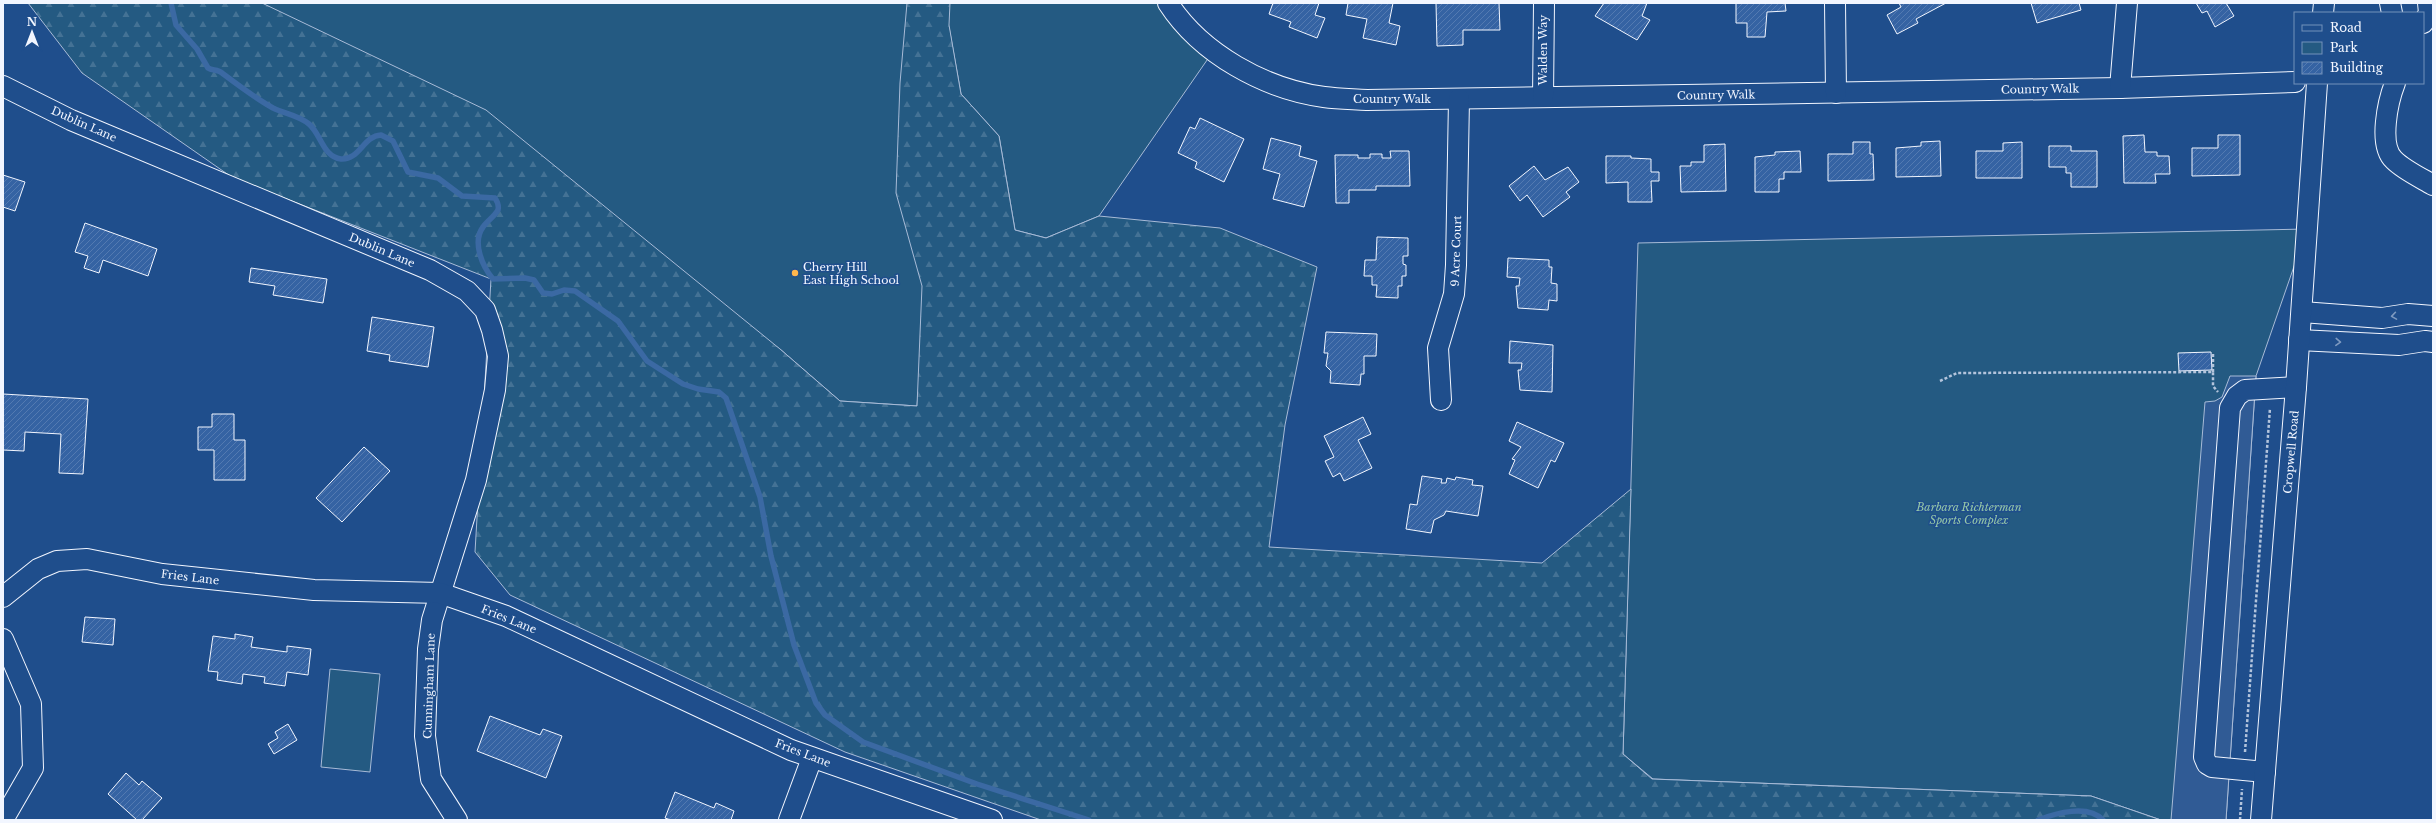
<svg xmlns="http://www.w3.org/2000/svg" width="2436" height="823" font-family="'Libre Baskerville',serif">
<defs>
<pattern id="forest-firs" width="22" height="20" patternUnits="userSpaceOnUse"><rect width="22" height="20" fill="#245a82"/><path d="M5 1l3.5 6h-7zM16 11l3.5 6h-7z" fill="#447295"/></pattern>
<pattern id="building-hatch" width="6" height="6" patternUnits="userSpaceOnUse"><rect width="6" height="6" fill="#3563a3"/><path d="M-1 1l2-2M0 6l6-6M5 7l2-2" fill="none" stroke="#537ab1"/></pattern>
</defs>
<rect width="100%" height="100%" fill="#1f4e8c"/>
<g fill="#245a82" stroke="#a8bbd7">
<polygon points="262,3 1168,3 1214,50 1099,216 1046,238 1015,230 999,136 961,94 949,27 917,406 840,401 780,349"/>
<polygon points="2307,229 2256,376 2226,820 2161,820 2091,796 1653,779 1623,754 1638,243"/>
<polygon points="330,669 380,674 370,772 321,767"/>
</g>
<polygon fill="url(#forest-firs)" stroke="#a8bbd7" points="28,3 262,3 486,110 780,349 840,401 917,406 922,286 896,193 900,83 907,3 950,3 949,25 961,94 999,136 1015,230 1046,238 1099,216 1220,228 1317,267 1285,425 1269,547 1542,563 1631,489 1623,754 1652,779 2091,796 2161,820 1041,820 845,752 510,595 475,552 491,279 233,178 82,73"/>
<polygon fill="#305b95" stroke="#a8bbd7" points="2230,376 2256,376 2226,820 2171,820 2205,402 2215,401 2222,397"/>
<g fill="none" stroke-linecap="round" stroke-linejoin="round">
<g stroke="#3b69a3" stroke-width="5.5">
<path d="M171,3l5,22 21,24 11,19c4,3 10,1 14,5 16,12 33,25 51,35 12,6 25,7 36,16 12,10 14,33 32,35 19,1 22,-23 40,-24l12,6 15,31 30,6 24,18 33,2c2,3 4,8 3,12 -3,6 -11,11 -15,17 -11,15 -1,39 10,52l32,-1 9,2 9,13 9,1 12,-4 11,1 43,30 29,40 36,23 15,5 21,3 7,6 34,99 11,59 23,89 22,58 9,12 38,27 114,42 112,36"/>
<path d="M2038,820c18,-7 50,-16 65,0"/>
</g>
</g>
<g fill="url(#building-hatch)" stroke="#f2f6ff">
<polygon points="1273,3 1319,3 1315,15 1325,18 1317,38 1289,27 1291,22 1269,14"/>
<polygon points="1348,3 1393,3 1389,23 1400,26 1396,45 1363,38 1367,19 1346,15"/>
<polygon points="1436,3 1499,3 1500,30 1463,30 1463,45 1437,46"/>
<polygon points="1604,3 1647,3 1642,16 1650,20 1637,40 1595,16"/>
<polygon points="1736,3 1785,3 1786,11 1767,12 1765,37 1747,37 1747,23 1736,23"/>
<polygon points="1899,3 1946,3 1916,19 1918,23 1897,34 1887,15 1901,7"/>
<polygon points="2031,3 2079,3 2081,10 2037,23"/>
<polygon points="2196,3 2226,3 2234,16 2215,27 2207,11 2202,13"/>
<polygon points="1200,118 1244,139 1224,182 1195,168 1197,162 1178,153 1190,127 1195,129"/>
<polygon points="2144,135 2145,152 2157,152 2157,156 2169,156 2170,174 2155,174 2156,183 2124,183 2123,136"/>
<polygon points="2218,135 2240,135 2240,175 2192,176 2192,148 2218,148"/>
<polygon points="1271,138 1301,146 1299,156 1317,161 1304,207 1273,199 1280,174 1263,169"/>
<polygon points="1940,141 1941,176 1896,177 1896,148 1921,146 1921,142"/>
<polygon points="1853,142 1870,142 1870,154 1873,154 1874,180 1828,181 1828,154 1853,154"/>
<polygon points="2022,142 2022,178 1976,178 1976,151 2003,151 2003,143"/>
<polygon points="1725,144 1726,191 1681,192 1680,166 1691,166 1691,162 1704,162 1704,145"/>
<polygon points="2049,146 2071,146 2071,151 2097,151 2097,187 2071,187 2071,173 2066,173 2066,167 2049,167"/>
<polygon points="1390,151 1409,151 1410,186 1376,186 1376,190 1349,190 1349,203 1336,203 1335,155 1358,155 1358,158 1370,158 1370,154 1382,154 1382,158 1391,158"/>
<polygon points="1800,151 1801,172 1784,172 1784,179 1779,179 1779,192 1755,192 1755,157 1775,155 1775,152"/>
<polygon points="1606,156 1631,156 1631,158 1651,159 1651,172 1659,172 1659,181 1651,181 1652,202 1628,202 1628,182 1606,183"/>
<polygon points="1534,166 1545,180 1568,167 1579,182 1566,192 1570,197 1543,217 1527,195 1520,201 1509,186"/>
<polygon points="3,175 25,182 15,211 3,207"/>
<polygon points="85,223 157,249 148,276 103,260 99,273 84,268 88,256 75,252"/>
<polygon points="1377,237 1408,238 1408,256 1403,256 1403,264 1406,265 1406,276 1402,276 1402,286 1398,286 1398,298 1376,297 1377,285 1372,285 1372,276 1364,276 1365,260 1376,260"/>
<polygon points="1508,258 1549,260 1549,267 1552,267 1551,283 1557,284 1557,301 1549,300 1548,310 1518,308 1516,286 1519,286 1520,278 1507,277"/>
<polygon points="251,268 327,279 323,303 273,295 275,286 249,282"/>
<polygon points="372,317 434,327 428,367 389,361 390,355 367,351"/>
<polygon points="1326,332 1377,334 1376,356 1364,356 1364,374 1361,374 1360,385 1330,383 1331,371 1326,366 1328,353 1324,353"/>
<polygon points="1510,341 1553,345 1552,392 1520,390 1518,370 1521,370 1522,363 1509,363"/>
<polygon points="2211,352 2212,370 2179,371 2178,353"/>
<polygon points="3,394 88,399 83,474 59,473 61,434 25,432 24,451 3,450"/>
<polygon points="212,414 234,414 234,440 245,440 245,480 214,480 214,450 198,450 198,427 212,427"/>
<polygon points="1363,417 1371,434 1358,440 1372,468 1344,481 1340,473 1333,477 1325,461 1334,457 1324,436"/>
<polygon points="1517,422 1564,443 1555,462 1551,460 1538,488 1509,474 1515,460 1512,459 1521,447 1509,441"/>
<polygon points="364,447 390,471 342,522 316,498"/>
<polygon points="1422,476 1442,479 1441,483 1446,483 1447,478 1455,480 1456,477 1473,480 1472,485 1483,486 1478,516 1446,511 1444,515 1434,520 1431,533 1406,529 1410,504 1417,505"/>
<polygon points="85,617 115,619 113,645 82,642"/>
<polygon points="235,634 253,637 251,647 287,652 287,646 311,649 308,675 287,672 285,686 264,683 265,677 243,674 242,684 217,680 218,672 208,671 213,636 235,639"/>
<polygon points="490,716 540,735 543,729 562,736 546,778 477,751"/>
<polygon points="288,724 297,740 274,754 268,744 278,738 275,732"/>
<polygon points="126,773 139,785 142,781 162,798 142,820 137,820 108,794"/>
<polygon points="675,792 714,808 716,803 734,811 731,820 671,820 665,818"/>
</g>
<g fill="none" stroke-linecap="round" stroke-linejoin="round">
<g stroke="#f2f6ff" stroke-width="22">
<g id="minor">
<path d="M1168,3c33,51 97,86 156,94 15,2 29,2 43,3l753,-12 175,-6"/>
<polyline points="1835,3 1836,93"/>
<polyline points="2390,3 2392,13"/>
<polyline points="2323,13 2324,3"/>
<polyline points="2423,23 2429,13 2428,3"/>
<path d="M2395,83c-7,18 -17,62 -1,77 10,10 27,18 39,25"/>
<polyline points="3,86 71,120 430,270 467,291 485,310 492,330 498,356 495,390 476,480 432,620 428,649 425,736 431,779 457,820"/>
<polyline points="2120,88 2127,3"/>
<polyline points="1543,97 1544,3"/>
<polyline points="2302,312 2382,318 2408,314 2433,316"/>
<polyline points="2299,340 2399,345 2425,341 2433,342"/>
<polyline points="1441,400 1438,348 1454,294 1456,265 1459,99"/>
<polyline points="3,597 38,569 57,561 87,559 162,574 314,590 440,593 506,616 791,750 992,820"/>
<polyline points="3,639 31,704 33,768 3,820"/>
<polyline points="2265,772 2212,767 2207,764 2204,757 2230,408 2237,396 2245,390 2296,387"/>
<polyline points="789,820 812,758"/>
<polyline points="2261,820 2296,387 2317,83"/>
</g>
</g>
<g stroke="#b3c4dc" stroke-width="2.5" stroke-dasharray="3 2" stroke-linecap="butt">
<polyline points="2213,372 2213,352"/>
<polyline points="1940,381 1957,373 2213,372 2213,386 2218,392"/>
<polyline points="2245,752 2270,408"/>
<polyline points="2240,820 2242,789"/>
</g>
<use href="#minor" stroke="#1f4e8c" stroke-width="20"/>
</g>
<defs><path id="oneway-chevron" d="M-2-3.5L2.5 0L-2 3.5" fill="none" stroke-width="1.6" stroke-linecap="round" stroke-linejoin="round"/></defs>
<g stroke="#7e9ac0">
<use href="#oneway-chevron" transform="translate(2394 316) rotate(171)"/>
<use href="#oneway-chevron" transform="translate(2338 342) rotate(3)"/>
</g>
<circle fill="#ffb74d" stroke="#1f4e8c" stroke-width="1.5" cx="795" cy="273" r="4"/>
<g text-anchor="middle" stroke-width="3" stroke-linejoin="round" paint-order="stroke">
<g font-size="11" fill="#f2f6ff" stroke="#1f4e8c">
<text transform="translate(1543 50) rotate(-90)" y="4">Walden Way</text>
<text transform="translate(2040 89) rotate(-1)" y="4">Country Walk</text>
<text transform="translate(1716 95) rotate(-1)" y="4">Country Walk</text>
<text x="1392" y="103">Country Walk</text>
<text transform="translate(84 124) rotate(24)" y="4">Dublin Lane</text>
<text transform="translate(382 250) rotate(23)" y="4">Dublin Lane</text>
<text transform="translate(1456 251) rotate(-88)" y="4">9 Acre Court</text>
<text transform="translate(2291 452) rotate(-85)" y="4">Cropwell Road</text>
<text transform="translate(190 577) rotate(7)" y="4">Fries Lane</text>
<text transform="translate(509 619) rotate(22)" y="4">Fries Lane</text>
<text transform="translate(429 686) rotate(-88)" y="4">Cunningham Lane</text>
<text transform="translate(803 753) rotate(21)" y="4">Fries Lane</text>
</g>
<g font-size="11" fill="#f2f6ff" stroke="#1f4e8c" text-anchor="start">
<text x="803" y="271">Cherry Hill<tspan x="803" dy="13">East High School</tspan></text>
</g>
<g font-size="11" font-style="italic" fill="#97c8a6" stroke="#1f4e8c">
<text x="1969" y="511">Barbara Richterman<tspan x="1969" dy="13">Sports Complex</tspan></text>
</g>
</g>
<rect width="2436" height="823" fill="none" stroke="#f2f6ff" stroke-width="8"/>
<rect x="2294" y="12" width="130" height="72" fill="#1f4e8c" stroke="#7391ba"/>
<rect x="2302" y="25" width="20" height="6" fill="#1f4e8c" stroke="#7391ba"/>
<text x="2330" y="32" font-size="12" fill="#f2f6ff">Road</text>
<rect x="2302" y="42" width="20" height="12" fill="#245a82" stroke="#7391ba"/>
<text x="2330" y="52" font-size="12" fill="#f2f6ff">Park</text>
<rect x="2302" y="62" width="20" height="12" fill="url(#building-hatch)" stroke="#7391ba"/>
<text x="2330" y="72" font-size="12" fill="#f2f6ff">Building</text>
<g transform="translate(32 32)" stroke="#1f4e8c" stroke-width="3" paint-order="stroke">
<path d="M0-3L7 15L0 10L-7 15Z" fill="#f2f6ff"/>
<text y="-6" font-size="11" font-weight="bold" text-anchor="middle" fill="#f2f6ff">N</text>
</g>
</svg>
